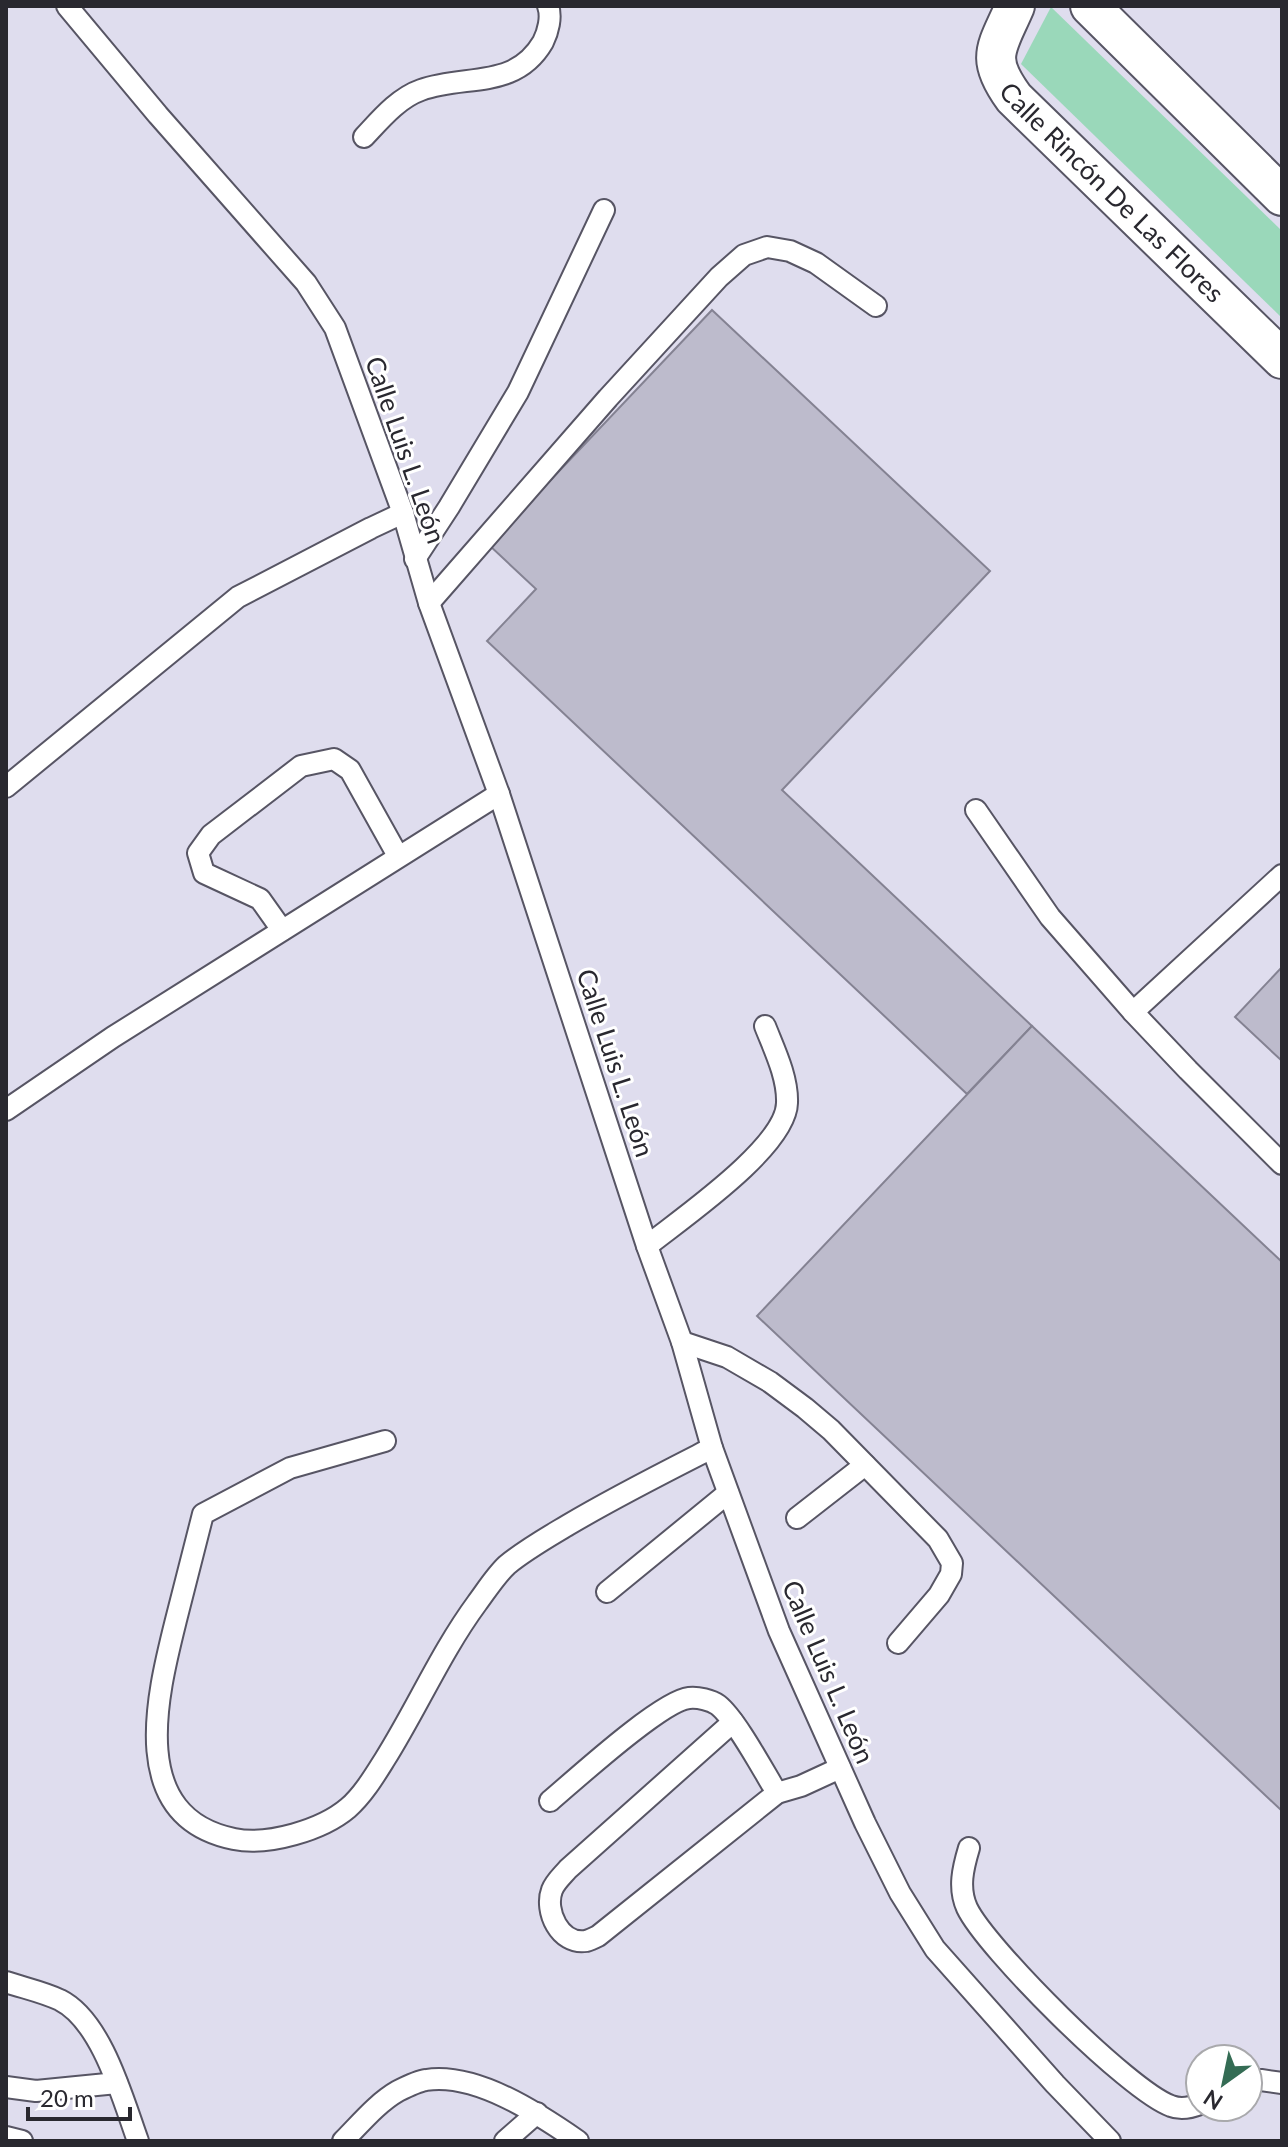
<svg xmlns="http://www.w3.org/2000/svg" width="1288" height="2147" font-family="Lato,sans-serif">
<rect width="100%" height="100%" fill="#dfddee"/>
<polygon fill="#9ad8ba" points="1051,7 1282,231 1282,318 1021,64"/>
<g fill="#bdbbcc" stroke="#848292" stroke-width="2">
<polygon points="712,310 990,571 782,790 1032,1026 967,1094 487,641 536,589 489,545"/>
<polygon points="1282,967 1282,1061 1235,1017"/>
<polygon points="1032,1026 1282,1262 1282,1811 757,1316"/>
</g>
<g fill="none" stroke-linecap="round" stroke-linejoin="round">
<g stroke="#575564" stroke-width="24">
<g id="service">
<polyline points="67,6 158,115 306,283 335,328 403,513 429,603 499,794 647,1246 682,1342 712,1448 779,1631 865,1823 900,1893 935,1949 1055,2084 1110,2141"/>
<path d="M364,137c16,-17 34,-39 57,-47 45,-16 94,0 122,-48 5,-10 9,-25 5,-36"/>
<polyline points="415,559 449,507 518,392 604,210"/>
<polyline points="429,603 608,398 719,277 744,255 767,247 790,251 816,263 876,306"/>
<polyline points="6,787 238,597 371,528 403,513"/>
<polyline points="976,810 1050,917 1133,1012 1188,1070 1282,1164"/>
<polyline points="282,930 260,899 204,873 198,853 211,835 301,766 334,759 350,770 398,856"/>
<polyline points="1133,1012 1282,875"/>
<polyline points="6,1110 113,1037 499,794"/>
<path d="M647,1246c35,-28 139,-99 140,-143 1,-26 -13,-54 -22,-77"/>
<polyline points="682,1342 727,1357 770,1382 805,1408 831,1430 938,1539 952,1563 951,1574 939,1595 898,1643"/>
<path d="M385,1441l-95,27 -87,46c-9,35 -18,70 -27,106 -19,76 -50,197 58,219 34,7 88,-9 114,-31 15,-13 27,-33 37,-49 32,-51 56,-107 92,-156 9,-12 19,-28 30,-38 18,-15 41,-28 61,-40 47,-28 95,-52 144,-77"/>
<polyline points="797,1518 865,1465"/>
<polyline points="607,1592 728,1493"/>
<path d="M733,1722l-165,147c-6,7 -13,13 -16,21 -8,21 8,55 34,51 4,-1 8,-3 12,-5l179,-143 24,-7 39,-18"/>
<path d="M550,1801c26,-22 111,-100 139,-103 9,-1 22,2 29,7 18,14 46,67 59,88"/>
<path d="M969,1848c-6,20 -11,40 -2,60 19,40 162,183 204,198 10,4 19,2 29,-2"/>
<path d="M6,1982c18,6 37,10 54,18 42,21 63,100 78,141"/>
<polyline points="1248,2082 1261,2080 1282,2083"/>
<polyline points="6,2087 36,2091 117,2083"/>
<polyline points="6,2137 22,2141"/>
<path d="M343,2141c17,-17 34,-38 55,-50 8,-4 20,-10 28,-11 50,-8 113,34 152,61"/>
<polyline points="505,2141 537,2113"/>
</g>
</g>
<g stroke="#575564" stroke-width="42">
<g id="minor">
<path id="s1" d="M1015,6c-18,42 -31,51 -1,92l268,261"/>
<polyline points="1090,6 1282,196"/>
</g>
</g>
<use href="#service" stroke="#fff" stroke-width="20"/>
<use href="#minor" stroke="#fff" stroke-width="38"/>
</g>
<g text-anchor="middle" stroke-width="6" stroke-linejoin="round" paint-order="stroke">
<g font-size="26" fill="#29282f" stroke="#fff">
<text dy="9" stroke="none"><textPath href="#s1" startOffset="236">Calle Rincón De Las Flores</textPath></text>
<text transform="translate(405 450) rotate(71)" y="9">Calle Luis L. León</text>
<text transform="translate(615 1063) rotate(72)" y="9">Calle Luis L. León</text>
<text transform="translate(828 1672) rotate(67)" y="9">Calle Luis L. León</text>
</g>
</g>
<rect width="1288" height="2147" fill="none" stroke="#29282f" stroke-width="16"/>
<g transform="translate(1224 2083) rotate(213)"><circle r="38" fill="#ffffff" stroke="#a9a9ac" stroke-width="2"/>
<path d="M0-6L14 30L0 20L-14 30Z" fill="#346c54"/>
<text y="-12" font-size="22" font-weight="bold" text-anchor="middle" fill="#29282f">N</text>
</g>
<path d="M28 2107v12h102v-12" fill="none" stroke="#29282f" stroke-width="4"/>
<text x="40" y="2107" font-size="24" fill="#29282f" stroke="#ffffff" stroke-width="6" paint-order="stroke">20 m</text>
</svg>
